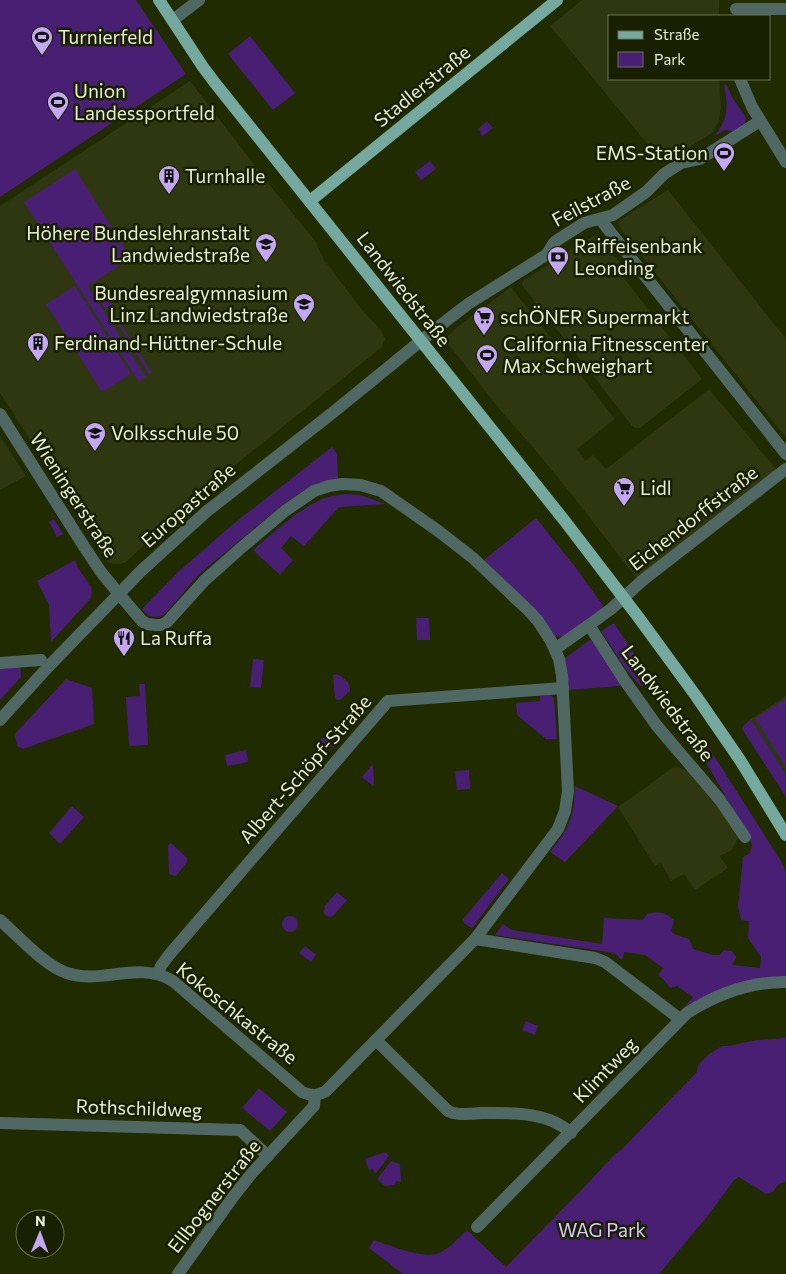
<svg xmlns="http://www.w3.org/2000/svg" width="786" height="1274" font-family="Commissioner,sans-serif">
<rect width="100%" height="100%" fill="#202b00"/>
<g fill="#2e370f">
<polygon points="582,0 719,0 719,16 610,16 610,79 719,79 721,108 718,123 712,133 663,163 550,26"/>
<polygon points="190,81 273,189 316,242 324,260 363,311 381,330 385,339 382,347 193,499 126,562 120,564 113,564 108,562 0,393 0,206"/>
<polygon points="668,190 786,339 786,438 619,227 618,222 620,220"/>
<polygon points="595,235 597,235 626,270 621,274 702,379 640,428 635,428 633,427 522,285 522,282 524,280"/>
<polygon points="511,287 615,419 577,449 585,461 593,455 606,469 709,389 777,470 637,579 572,495 532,446 501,411 446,341 446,338 457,327"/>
<polygon points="0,436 26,476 0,490"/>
<polygon points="786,696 786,774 751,719"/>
<polygon points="675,766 689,771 716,802 739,836 732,850 720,856 728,868 695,890 684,874 671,881 661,863 655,866 618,807"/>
</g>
<g fill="#491f74">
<polygon points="0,0 136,0 186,74 0,197"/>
<polygon points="250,36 295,93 273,110 228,54"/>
<path d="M724,85h3l5,12 14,21 -2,8 -8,6 -11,-2 -10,6c14,-20 13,-28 9,-51z"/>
<polygon points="487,121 493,128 483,136 478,129"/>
<polygon points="430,161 436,169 421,180 415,172"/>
<polygon points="75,169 131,258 88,286 146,377 139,382 24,202"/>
<polygon points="75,286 131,374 102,392 46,304"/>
<polygon points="106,293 113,304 110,307 152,373 149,374 108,308 105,309 98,298"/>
<path d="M332,447l5,7 1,25 -20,4 -14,7 -23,16 -82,68 -34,40c-10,5 -16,4 -23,-5l35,-36 55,-48z"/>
<path d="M345,494l15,1 26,9 -47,3 -35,39 -13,-10 -10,12 12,12 -13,15 -27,-25c19,-16 47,-42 69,-51 8,-3 16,-4 23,-5z"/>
<polygon points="536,518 576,568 604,607 562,637 554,636 531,605 484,560"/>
<polygon points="54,519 63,534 57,537 49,522"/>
<polygon points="75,560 78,568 91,587 92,593 90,599 51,642 49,605 37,581"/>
<polygon points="416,618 429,618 430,640 417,640"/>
<path d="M614,623c19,29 39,60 61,88 11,15 25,26 36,40l70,110 5,11v106l-104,32 11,-13 -16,-11 -7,2 -5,-7 -7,-6 5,-7 -18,-13 -21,-3 -2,8 -7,-6 -6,-2 -114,-17 8,-11 9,6 90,14 2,-26 39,2 4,-6c11,-3 18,-2 27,6l-3,11 3,3 15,5 4,10 20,6h7l4,-5 8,1 4,6 -4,8 28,3 1,-11 -13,-19 1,-17 -8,-1 -3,-13 5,-50 7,-4 2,-8 -5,-12 -39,-67 -9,-15 -12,-12 -40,-51 -7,-2 -15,-18 -24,-37z"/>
<polygon points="591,639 622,685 620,686 567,690 564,659"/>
<polygon points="253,659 264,660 261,688 250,687"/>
<polygon points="20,665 21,677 0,700 0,666"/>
<path d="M337,674c7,4 14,9 13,17l-10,9h-3l-2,-2 -2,-23z"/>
<polygon points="66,679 92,688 94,724 23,749 17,746 15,734"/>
<polygon points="139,684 145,684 148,745 129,746 126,697 140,696"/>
<polygon points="551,695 554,698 557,739 546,739 517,715 516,703 540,701 540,696"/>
<polygon points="786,699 786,767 755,718"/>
<polygon points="751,719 786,774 786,797 742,729 743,726"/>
<polygon points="321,738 335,738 336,744 334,747 323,748 320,746 320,741"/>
<polygon points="246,750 248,762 227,766 225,755"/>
<polygon points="373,765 374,784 373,786 362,777 371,766"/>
<polygon points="469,770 470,789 457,790 455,771"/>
<path d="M575,786l43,20 -53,56 -15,-10c20,-25 24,-34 25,-66z"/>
<polygon points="72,806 84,817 60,844 49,833"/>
<polygon points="171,843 187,858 187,862 176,876 169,874 168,845"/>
<polygon points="502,873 509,879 472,928 464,923 463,919"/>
<polygon points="337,892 347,900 333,916 332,915 331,917 329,916 328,917 323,913 324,912 323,911 325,908 324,907"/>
<circle cx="290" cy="924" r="8"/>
<polygon points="305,946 316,955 311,962 299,953"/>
<polygon points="526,1021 538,1026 535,1035 522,1030"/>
<path d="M786,1038v144c-7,0 -10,5 -13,10l-7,2 -27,-17 -5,3 -28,38 -47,56h-256l-34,-26 5,-8c14,5 48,18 62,14 12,-3 22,-16 31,-24l39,37 83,-85 27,-29 5,-3 76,-78 1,-7 11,-11 13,-8h7l28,-6z"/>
<polygon points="259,1088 287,1112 270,1131 242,1108"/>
<polygon points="386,1152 389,1156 375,1174 373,1169 369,1170 365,1159"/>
<polygon points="391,1161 400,1164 401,1182 396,1181 395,1185 385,1186 378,1180 378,1178"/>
</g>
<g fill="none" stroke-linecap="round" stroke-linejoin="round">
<g stroke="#4f6863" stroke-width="12">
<polyline points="736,9 786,9"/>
<polyline points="173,20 199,0"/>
<polyline points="740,79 752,107 786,162"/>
<polyline points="600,219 786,454"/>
<path d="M0,414l85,134 16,24 18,22 23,27 5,3 8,1h6l6,-3 38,-42 36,-32 44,-37 29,-20 15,-5 13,-2 19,1 20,6 10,7 46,32 36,28 56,53 9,10 13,20 8,18 3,16 6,116 -3,20 -7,18 -83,110 -149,152c-8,5 -15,5 -24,1l-129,-111c-35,-21 -71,4 -106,-8 -22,-7 -49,-37 -67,-53"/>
<polyline points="555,649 589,625"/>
<polyline points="0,663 41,660"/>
<path d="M0,720l48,-53 93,-96 65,-59 125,-98 102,-83 35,-27 78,-49c4,-4 5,-10 10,-14l28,-18 29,-8 33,-23 18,-18 17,-11 19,-4 60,-38"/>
<polyline points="745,837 720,800 657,726 625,681 589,625 611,609 643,580 786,469"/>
<polyline points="475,939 595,958 605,962 680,1019"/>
<polyline points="158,974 161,966 169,955 388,701 563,688"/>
<path d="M376,1040l72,71 5,2c9,2 19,1 28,0 29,0 67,-2 90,20"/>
<polyline points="0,1123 240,1130 268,1156"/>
<path d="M477,1227l210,-214c30,-19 62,-31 98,-31"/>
<polyline points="178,1274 233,1197 252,1173 314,1106 315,1095"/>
</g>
<g stroke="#75a9a0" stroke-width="12">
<polyline points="159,0 203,67 215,83 564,520 636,614 696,696 740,760 786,835"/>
<polyline points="310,201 557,0"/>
</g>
</g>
<defs>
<g id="stadium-pin" transform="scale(1.125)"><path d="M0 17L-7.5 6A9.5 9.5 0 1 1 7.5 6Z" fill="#c4a7f1" stroke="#182001"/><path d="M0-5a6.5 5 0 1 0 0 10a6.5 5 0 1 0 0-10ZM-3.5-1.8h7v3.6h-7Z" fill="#111"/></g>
<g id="building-pin" transform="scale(1.125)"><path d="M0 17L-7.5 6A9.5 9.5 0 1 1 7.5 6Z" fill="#c4a7f1" stroke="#182001"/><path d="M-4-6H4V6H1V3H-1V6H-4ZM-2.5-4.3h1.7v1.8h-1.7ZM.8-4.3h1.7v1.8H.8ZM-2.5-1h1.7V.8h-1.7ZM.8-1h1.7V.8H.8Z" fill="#111"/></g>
<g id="school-pin" transform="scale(1.125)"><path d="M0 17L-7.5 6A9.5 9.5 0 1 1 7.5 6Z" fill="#c4a7f1" stroke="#182001"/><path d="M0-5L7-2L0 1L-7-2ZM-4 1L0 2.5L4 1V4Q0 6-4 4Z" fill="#111"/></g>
<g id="bank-pin" transform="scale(1.125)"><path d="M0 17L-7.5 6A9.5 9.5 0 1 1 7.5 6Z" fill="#c4a7f1" stroke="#182001"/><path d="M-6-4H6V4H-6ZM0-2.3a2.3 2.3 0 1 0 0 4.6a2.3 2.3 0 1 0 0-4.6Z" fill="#111"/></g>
<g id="supermarket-pin" transform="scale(1.125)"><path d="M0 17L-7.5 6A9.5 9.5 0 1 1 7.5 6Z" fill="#c4a7f1" stroke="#182001"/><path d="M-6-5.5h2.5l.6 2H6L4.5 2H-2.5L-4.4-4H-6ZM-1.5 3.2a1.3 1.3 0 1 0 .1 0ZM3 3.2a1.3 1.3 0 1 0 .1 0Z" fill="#111"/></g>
<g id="restaurant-pin" transform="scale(1.125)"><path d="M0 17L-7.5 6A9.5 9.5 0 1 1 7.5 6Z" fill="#c4a7f1" stroke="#182001"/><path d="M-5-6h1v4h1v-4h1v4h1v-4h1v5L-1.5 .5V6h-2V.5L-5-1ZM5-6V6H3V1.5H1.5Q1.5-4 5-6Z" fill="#111"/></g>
</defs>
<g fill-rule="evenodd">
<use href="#stadium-pin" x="42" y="37"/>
<use href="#stadium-pin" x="58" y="102"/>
<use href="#stadium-pin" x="724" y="153"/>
<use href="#building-pin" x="169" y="176"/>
<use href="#school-pin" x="266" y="244"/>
<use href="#bank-pin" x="558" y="257"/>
<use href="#school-pin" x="304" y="304"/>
<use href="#supermarket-pin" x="484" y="317"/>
<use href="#building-pin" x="38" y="343"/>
<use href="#stadium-pin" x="487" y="355"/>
<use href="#school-pin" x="95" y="433"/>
<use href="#supermarket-pin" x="624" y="488"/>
<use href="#restaurant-pin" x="124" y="638"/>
</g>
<g text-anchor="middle" stroke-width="5" stroke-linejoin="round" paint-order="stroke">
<g font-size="19" fill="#e6eed5" stroke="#182001" text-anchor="start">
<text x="58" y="44">Turnierfeld</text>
<text x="74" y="98">Union<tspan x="74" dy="22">Landessportfeld</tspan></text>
<text x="708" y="160" text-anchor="end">EMS-Station</text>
<text x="185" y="183">Turnhalle</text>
<text x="250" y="240" text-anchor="end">Höhere Bundeslehranstalt<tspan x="250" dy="22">Landwiedstraße</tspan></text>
<text x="574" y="253">Raiffeisenbank<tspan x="574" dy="22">Leonding</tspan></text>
<text x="288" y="300" text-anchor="end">Bundesrealgymnasium<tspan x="288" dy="22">Linz Landwiedstraße</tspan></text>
<text x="500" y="324">schÖNER Supermarkt</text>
<text x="54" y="350">Ferdinand-Hüttner-Schule</text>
<text x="503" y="351">California Fitnesscenter<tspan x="503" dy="22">Max Schweighart</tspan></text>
<text x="111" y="440">Volksschule 50</text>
<text x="640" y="495">Lidl</text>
<text x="140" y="645">La Ruffa</text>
</g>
<g font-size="19" fill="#e6eed5" stroke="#182001">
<text transform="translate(422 86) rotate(-39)" y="7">Stadlerstraße</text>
<text transform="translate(591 201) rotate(-28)" y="7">Feilstraße</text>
<text transform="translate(404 289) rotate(52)" y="7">Landwiedstraße</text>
<text transform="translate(74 495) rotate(57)" y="7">Wieningerstraße</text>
<text transform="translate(188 505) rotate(-41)" y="7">Europastraße</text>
<text transform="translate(693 518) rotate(-38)" y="7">Eichendorffstraße</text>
<text transform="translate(668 703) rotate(53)" y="7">Landwiedstraße</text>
<text transform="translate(305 769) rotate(-49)" y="7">Albert-Schöpf-Straße</text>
<text transform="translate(237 1013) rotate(39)" y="7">Kokoschkastraße</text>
<text transform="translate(605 1070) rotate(-46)" y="7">Klimtweg</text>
<text transform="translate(139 1108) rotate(2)" y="7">Rothschildweg</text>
<text transform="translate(214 1196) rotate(-52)" y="7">Ellbognerstraße</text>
</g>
<g font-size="19" fill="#dbc8fa" stroke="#182001">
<text x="602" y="1237">WAG Park</text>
</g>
</g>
<rect x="608" y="15" width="162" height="65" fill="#182001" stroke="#6a7256"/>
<rect x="618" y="31" width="25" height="8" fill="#75a9a0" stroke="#6a7256"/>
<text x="654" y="40" font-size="15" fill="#e6eed5">Straße</text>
<rect x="618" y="52" width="25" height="15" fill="#491f74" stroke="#6a7256"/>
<text x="654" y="65" font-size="15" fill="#e6eed5">Park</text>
<g transform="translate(40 1234) rotate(1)"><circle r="24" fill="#182001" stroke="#6a7256"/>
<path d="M0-4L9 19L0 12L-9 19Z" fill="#c4a7f1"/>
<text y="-8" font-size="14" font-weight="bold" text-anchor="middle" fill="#e6eed5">N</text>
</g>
</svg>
